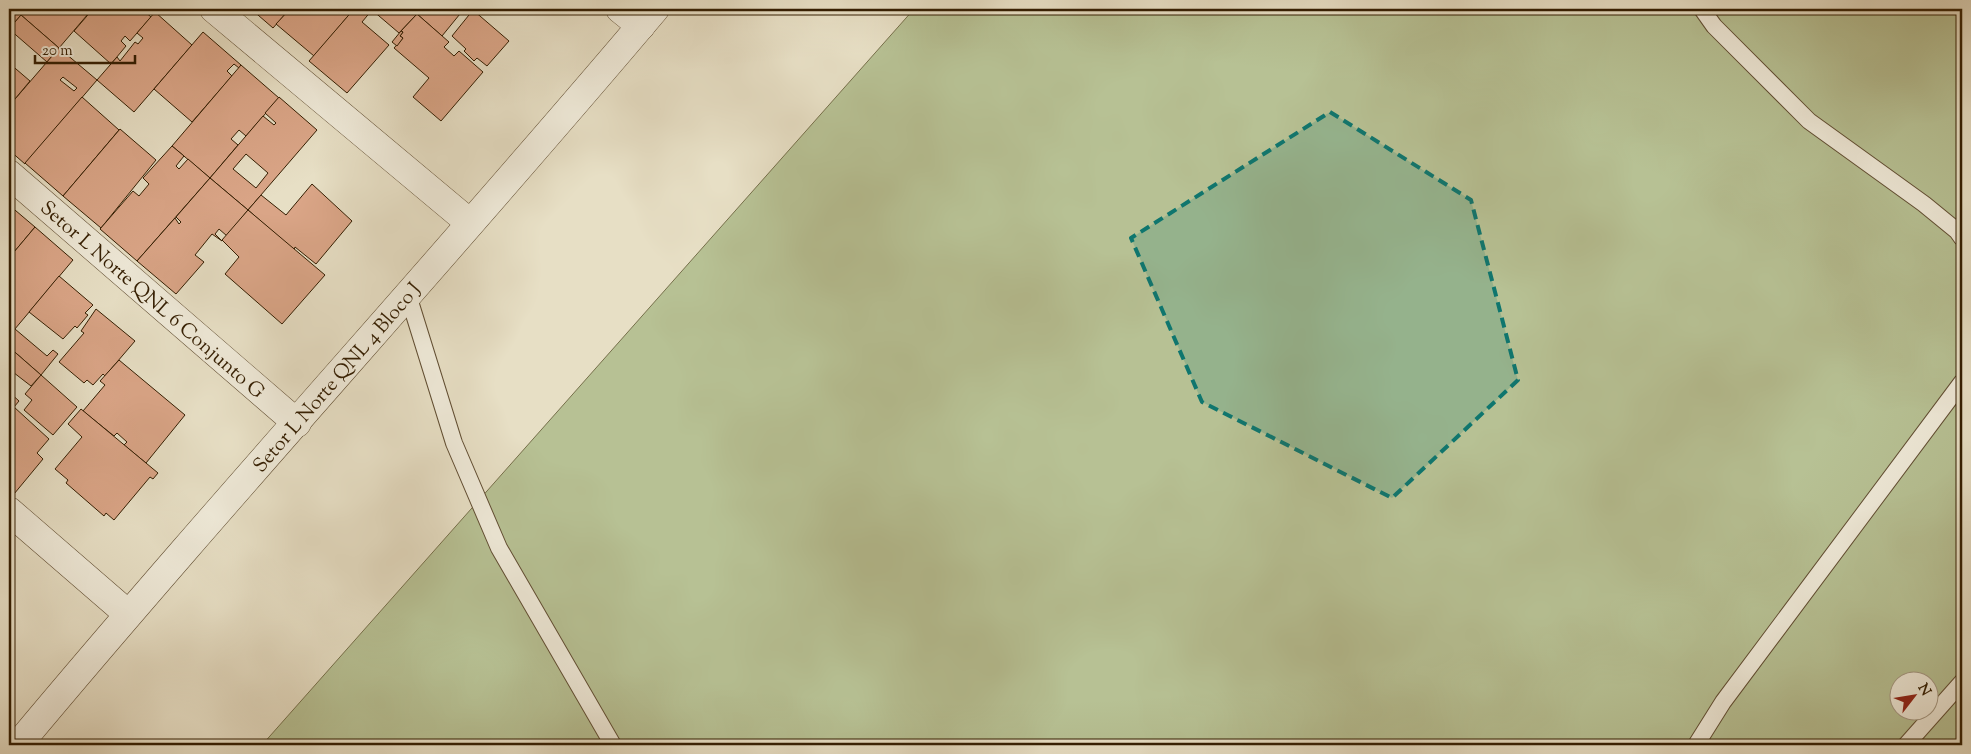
<svg xmlns="http://www.w3.org/2000/svg" width="1971" height="754" font-family="'Sorts Mill Goudy',serif">
<rect width="100%" height="100%" fill="#e7dfc5"/>
<filter id="stains"><feTurbulence type="fractalNoise" baseFrequency=".004" numOctaves="4"/><feColorMatrix values="0 0 0 0 .2 0 0 0 0 .09 0 0 0 0 .02 0 0 0 .5 -.17"/></filter>
<radialGradient id="worn" r=".72"><stop offset=".6" stop-color="#630" stop-opacity="0"/><stop offset="1" stop-color="#630" stop-opacity=".3"/></radialGradient>
<path fill="#b7c194" stroke="#76704b" fill-rule="evenodd" d="M914,9h1048v736h-1700zM1898,682h30v30h-30z"/>
<g fill="#daa587" stroke="#341e02" fill-rule="evenodd">
<polygon points="9,9 13,9 21,15 9,29"/>
<polygon points="13,9 26,9 21,15"/>
<polygon points="26,9 38,9 42,12 45,9 84,9 88,14 59,48 21,15"/>
<polygon points="93,9 100,9 103,12 105,9 142,9 151,17 130,41 125,36 121,41 126,46 111,64 74,31"/>
<polygon points="251,9 286,9 285,11 287,12 273,28"/>
<polygon points="290,9 354,9 314,56 276,24"/>
<polygon points="354,9 411,9 417,14 399,33 372,10 362,22 389,45 347,93 309,61"/>
<polygon points="411,9 421,9 417,14"/>
<polygon points="421,9 464,9 442,36 417,14"/>
<polygon points="473,10 509,41 487,66 477,58 474,61 464,51 466,49 452,36"/>
<polygon points="155,12 192,45 134,112 97,80 117,57 120,61 135,42 138,44 143,38 137,33"/>
<polygon points="417,14 449,42 444,47 454,56 459,51 483,72 441,121 413,97 429,78 394,48 403,38 400,36 403,32 401,31"/>
<polygon points="21,15 59,48 47,62 9,29"/>
<polygon points="401,31 403,32 400,36 403,38 397,46 392,42"/>
<polygon points="203,32 241,65 239,68 234,64 227,71 232,76 192,122 154,89"/>
<path d="M59,48l38,32 -72,84 -16,-14v-44zM63,77l14,11 -3,3 -14,-11z"/>
<polygon points="9,63 30,81 9,106"/>
<polygon points="241,65 279,98 246,136 239,130 231,139 238,145 210,178 172,146"/>
<polygon points="82,97 119,130 63,196 25,163"/>
<path d="M279,97l38,33 -69,80 -38,-32 53,-62 11,9 2,-2 -11,-10zM246,154l22,19 -12,15 -23,-19z"/>
<polygon points="120,129 156,160 101,228 63,196"/>
<polygon points="172,146 184,156 176,166 179,169 188,159 210,178 137,261 100,229 133,191 139,196 149,184 143,178"/>
<polygon points="210,178 248,210 227,236 219,229 215,234 222,241 212,234 195,255 204,262 176,294 137,261 175,218 179,224 181,222 176,217"/>
<polygon points="312,184 352,221 316,264 295,247 294,250 248,210 261,195 286,215"/>
<polygon points="9,205 35,227 9,258"/>
<polygon points="248,210 325,275 282,324 225,274 239,257 222,240"/>
<polygon points="35,227 73,260 9,336 9,258"/>
<polygon points="59,276 93,305 85,313 88,315 77,328 75,326 63,339 29,312"/>
<polygon points="96,309 135,341 105,376 103,374 93,385 87,380 84,383 59,362 84,333 81,331"/>
<polygon points="15,329 47,356 53,350 58,354 41,375 9,347 9,336"/>
<polygon points="9,347 41,375 31,386 9,369"/>
<polygon points="119,360 185,415 146,463 124,445 127,442 117,433 114,436 83,411 105,385 100,381"/>
<polygon points="41,375 77,407 53,435 24,410 32,400 25,394"/>
<polygon points="9,392 19,401 9,413"/>
<polygon points="14,407 49,439 37,453 43,459 14,494 9,490 9,413"/>
<polygon points="81,409 158,473 153,479 150,477 114,520 106,513 104,516 66,483 68,480 55,469 82,437 68,424"/>
</g>
<g fill="none" stroke-linecap="round" stroke-linejoin="round">
<g stroke="#614e33" stroke-width="18">
<g id="service">
<polyline points="1702,9 1714,26 1809,121 1924,204 1957,231 1962,238"/>
<polyline points="408,295 454,443 499,548 613,745"/>
<polyline points="1696,745 1723,702 1962,382"/>
<polyline points="1906,745 1962,682"/>
</g>
</g>
<g stroke="#614e33" stroke-width="29">
<g id="minor">
<polyline points="214,9 470,223"/>
<polyline points="620,9 641,26"/>
<polyline points="9,174 297,423"/>
<polyline points="9,511 128,614"/>
</g>
</g>
<g stroke="#614e33" stroke-width="29">
<path id="tertiary" d="M18,745c208,-249 428,-488 637,-736"/>
</g>
<use href="#service" stroke="#efead9" stroke-width="16"/>
<use href="#minor" stroke="#efead9" stroke-width="28"/>
<use href="#tertiary" stroke="#efead9" stroke-width="28"/>
</g>
<path fill="#0f766e" fill-opacity="0.2" stroke="#0f766e" stroke-width="4" stroke-dasharray="10 6" stroke-linejoin="round" d="M1330,112l141,88 47,180 -126,118 -190,-96 -71,-164z"/>
<g text-anchor="middle" stroke-width="4.5" stroke-linejoin="round" paint-order="stroke">
<g font-size="20" fill="#341e02" stroke="#efead9">
<text transform="translate(153 299) rotate(41)" y="7">Setor L Norte QNL 6 Conjunto G</text>
<text transform="translate(336 377) rotate(-49)" y="7">Setor L Norte QNL 4 Bloco J</text>
</g>
</g>
<rect width="1971" height="754" fill="none" stroke="#e7dfc5" stroke-width="30"/>
<rect x="10" y="10" width="1951" height="734" fill="none" stroke="#341e02" stroke-width="2.5"/>
<rect x="15" y="15" width="1941" height="724" fill="none" stroke="#341e02"/>
<g transform="translate(1914 696) rotate(59)"><circle r="24" fill="#efead9" stroke="#a49883"/>
<path d="M0-4L9 19L0 12L-9 19Z" fill="#8f2418"/>
<text y="-8" font-size="14" font-weight="bold" text-anchor="middle" fill="#341e02">N</text>
</g>
<path d="M35 55v8h100v-8" fill="none" stroke="#341e02" stroke-width="2.5"/>
<text x="42" y="55" font-size="15" fill="#341e02" stroke="#efead9" stroke-width="4" paint-order="stroke">20 m</text>
<rect width="100%" height="100%" filter="url(#stains)"/>
<rect width="100%" height="100%" fill="url(#worn)"/>
</svg>
